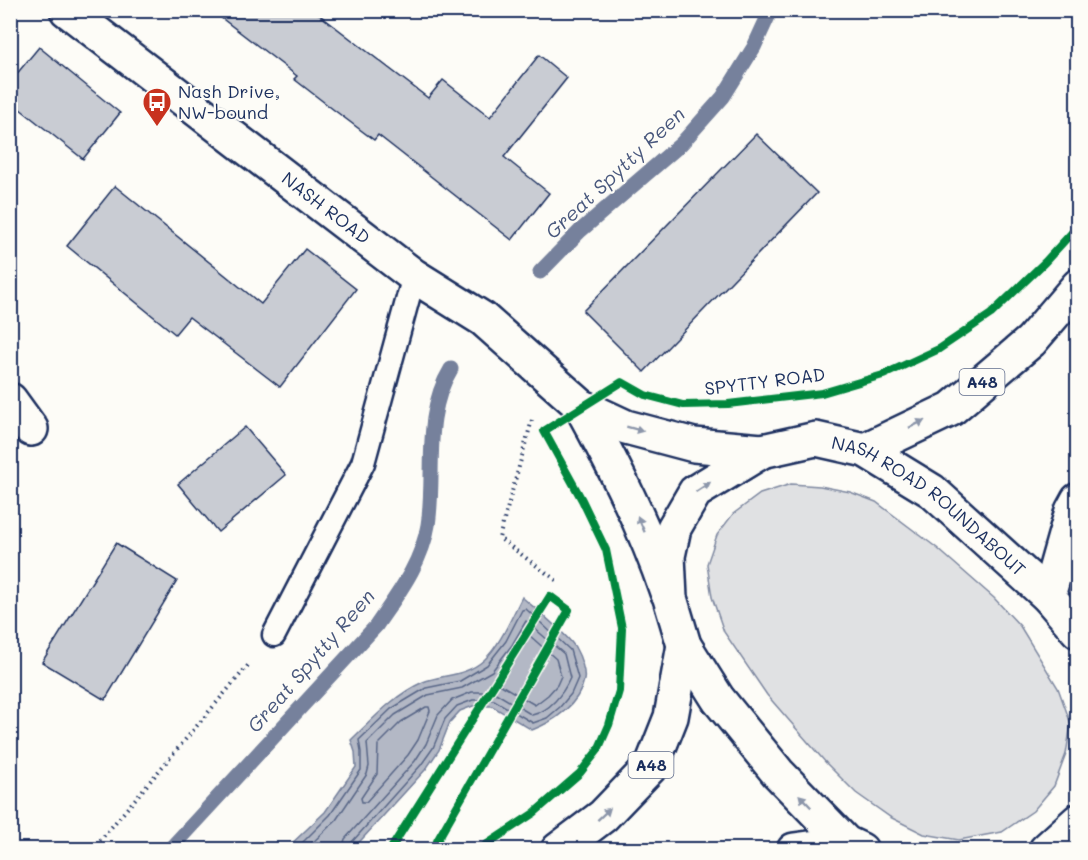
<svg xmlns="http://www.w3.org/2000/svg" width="1088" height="860" font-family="Mali,sans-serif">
<rect width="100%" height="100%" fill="#fdfcf7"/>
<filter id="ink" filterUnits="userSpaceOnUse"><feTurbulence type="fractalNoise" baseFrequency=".0167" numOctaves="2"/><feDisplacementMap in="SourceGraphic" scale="12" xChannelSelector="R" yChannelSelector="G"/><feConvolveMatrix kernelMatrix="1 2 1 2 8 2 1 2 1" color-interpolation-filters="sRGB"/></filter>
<g filter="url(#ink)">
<polygon fill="#e0e1e3" stroke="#7e88a0" stroke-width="1.5" points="791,484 820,486 850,492 876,502 937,548 994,598 1020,626 1058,688 1071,724 1066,754 1054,786 1033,811 1002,832 959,840 924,834 890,817 856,793 827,764 767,695 724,632 712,597 707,564 717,535 733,514 760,494"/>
<path fill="#b3b8c5" stroke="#76819c" stroke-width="1.5" d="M522,597c11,10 49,40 54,52 4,7 10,23 8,31 -5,25 -31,42 -52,50l-40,-24h-19l-13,5 -10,11 -11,28 -13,19 -73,80h-67l39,-37 31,-45 -1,-15 -4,-12c22,-21 43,-45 72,-58 20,-8 42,-5 61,-22 16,-14 28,-44 38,-63z"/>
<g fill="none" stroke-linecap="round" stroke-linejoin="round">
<g stroke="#586687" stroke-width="1.5">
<polygon points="529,635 556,659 561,676 557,685 548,695 535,705 496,682"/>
<polygon points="426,707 429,707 430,711 418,740 408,755 366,802 362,802 361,798 377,774 378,745 401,722"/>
<polyline points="295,850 330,815 361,770 361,752 359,740 391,709 426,688 460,681 487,665 506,641 522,610 526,609 570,650 578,678 571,694 560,707 547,718 533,723 494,700 473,700 457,706 445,719 433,748 421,765 351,843 349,850"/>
<path d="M305,850l31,-30 31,-46 2,-8 -2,-23 28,-28 33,-20 34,-7 30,-17 20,-26 14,-24 38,33 6,24c-7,16 -20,33 -38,37l-38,-23h-22l-20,8 -14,15 -12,29 -11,17 -70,78 -3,11"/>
</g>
<g stroke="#76819c" stroke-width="15">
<polyline points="540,272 580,231 681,144 723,97 754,47 771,10"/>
<path d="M169,850l207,-224c21,-31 46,-63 52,-101 8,-52 -6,-109 23,-156"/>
</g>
</g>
<g fill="#c9ccd3" stroke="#1b2f5e" stroke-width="1.5">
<polygon points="211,10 313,10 428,98 443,80 490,117 539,55 567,78 504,157 549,193 512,240 378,135 374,140 334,110 294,79 297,76"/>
<polygon points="39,47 120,113 83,159 10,101 10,82"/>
<polygon points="756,134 817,193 644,372 583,311"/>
<polygon points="115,186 261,304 305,249 356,289 280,387 189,317 175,334 67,246"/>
<polygon points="245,427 286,475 218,532 178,484"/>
<polygon points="116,543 177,581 105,700 42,662"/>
</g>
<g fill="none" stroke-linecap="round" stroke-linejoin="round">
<g stroke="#1b2f5e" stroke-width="27">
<polyline id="service" points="274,635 363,463 414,276"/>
</g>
<g stroke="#1b2f5e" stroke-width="38">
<polyline id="minor" points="10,400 31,429"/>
</g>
<g stroke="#1b2f5e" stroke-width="38">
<g id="tertiary">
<path id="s1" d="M67,10l347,266 69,43 98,87 45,21 68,18 68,6"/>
<path d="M581,406c33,60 64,121 86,186"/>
</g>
</g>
<g stroke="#1b2f5e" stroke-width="38">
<g id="primary">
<polyline points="865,450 951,409 1031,341 1078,286"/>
<polyline points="1048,596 1072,511 1078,500"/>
<polyline points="558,850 603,816 652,765 671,717 684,645"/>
<polyline points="794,850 846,843"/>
<path id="s2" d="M861,850l-15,-7 -68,-70 -60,-74 -34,-54 -14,-47 -2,-42 6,-28 21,-36 67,-41 54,-12 49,11 67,41 116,105 30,35"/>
<polyline points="1046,850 1078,821"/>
</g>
</g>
<g stroke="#1b2f5e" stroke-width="4" stroke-dasharray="1.5 4.5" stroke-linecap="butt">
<polyline points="532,420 499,538 557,581"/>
<polyline points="92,850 250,663"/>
</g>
<use href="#service" stroke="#fdfcf7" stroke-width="22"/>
<use href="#minor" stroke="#fdfcf7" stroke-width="33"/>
<use href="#tertiary" stroke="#fdfcf7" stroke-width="33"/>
<use href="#primary" stroke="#fdfcf7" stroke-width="33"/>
<g stroke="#fdfcf7" stroke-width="11">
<g id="cycleway">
<polyline points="390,850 550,596 569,610 437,841 443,850"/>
<polyline points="478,850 534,813 580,773 598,750 609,725 619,691 622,628 606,550 582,500 544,431 622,382 645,395 683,405 728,404 822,393 883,375 939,349 991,314 1045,262 1078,226"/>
</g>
</g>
<use href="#cycleway" stroke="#00873e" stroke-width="8"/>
</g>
<defs><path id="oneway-solid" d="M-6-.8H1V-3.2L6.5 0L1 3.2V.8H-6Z" transform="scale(1.5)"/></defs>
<g fill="#8c96aa">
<use href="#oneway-solid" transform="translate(917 424) rotate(-26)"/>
<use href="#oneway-solid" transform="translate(635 429) rotate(15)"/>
<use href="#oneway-solid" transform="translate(703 487) rotate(-33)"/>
<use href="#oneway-solid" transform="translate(641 524) rotate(-114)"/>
<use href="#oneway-solid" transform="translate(805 801) rotate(-134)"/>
<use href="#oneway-solid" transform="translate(604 814) rotate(-43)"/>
</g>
</g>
<defs>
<g id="bus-pin" transform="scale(1.5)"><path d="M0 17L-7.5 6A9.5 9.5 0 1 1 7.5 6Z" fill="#c8321e" stroke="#fdfcf7"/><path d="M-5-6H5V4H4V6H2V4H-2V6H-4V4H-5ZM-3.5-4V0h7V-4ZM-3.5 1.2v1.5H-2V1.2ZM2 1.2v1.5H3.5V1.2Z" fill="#fff"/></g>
</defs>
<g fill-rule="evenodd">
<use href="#bus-pin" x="157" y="102"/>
</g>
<g text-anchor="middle" stroke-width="4.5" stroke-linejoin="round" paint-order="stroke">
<g fill="#fdfcf7" stroke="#5f6c8c" stroke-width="1.5">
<rect x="959.5" y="369" width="45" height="26" rx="4.5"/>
<rect x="628.5" y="752" width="45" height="26" rx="4.5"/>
</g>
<g font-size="16" font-weight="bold" fill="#1b2f5e">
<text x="982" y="388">A48</text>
<text x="651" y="771">A48</text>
</g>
<g font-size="18" fill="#1b2f5e" stroke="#fdfcf7" text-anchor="start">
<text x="178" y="98">Nash Drive,<tspan x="178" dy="21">NW-bound</tspan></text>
</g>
<g font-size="18" fill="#1b2f5e" stroke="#fdfcf7">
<text dy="6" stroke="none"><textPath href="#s1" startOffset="326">NASH ROAD</textPath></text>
<text transform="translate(765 382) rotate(-7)" y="6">SPYTTY ROAD</text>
<text dy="6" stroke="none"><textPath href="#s2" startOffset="702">NASH ROAD ROUNDABOUT</textPath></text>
</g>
<g font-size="20" font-style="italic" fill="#49587d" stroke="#fdfcf7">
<text transform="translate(615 173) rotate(-43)" y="7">Great Spytty Reen</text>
<text transform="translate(311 661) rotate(-49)" y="7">Great Spytty Reen</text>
</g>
</g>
<rect width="1088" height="860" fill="none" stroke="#fdfcf7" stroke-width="36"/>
<rect x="18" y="18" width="1052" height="824" fill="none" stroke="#1b2f5e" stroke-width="2" filter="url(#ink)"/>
</svg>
